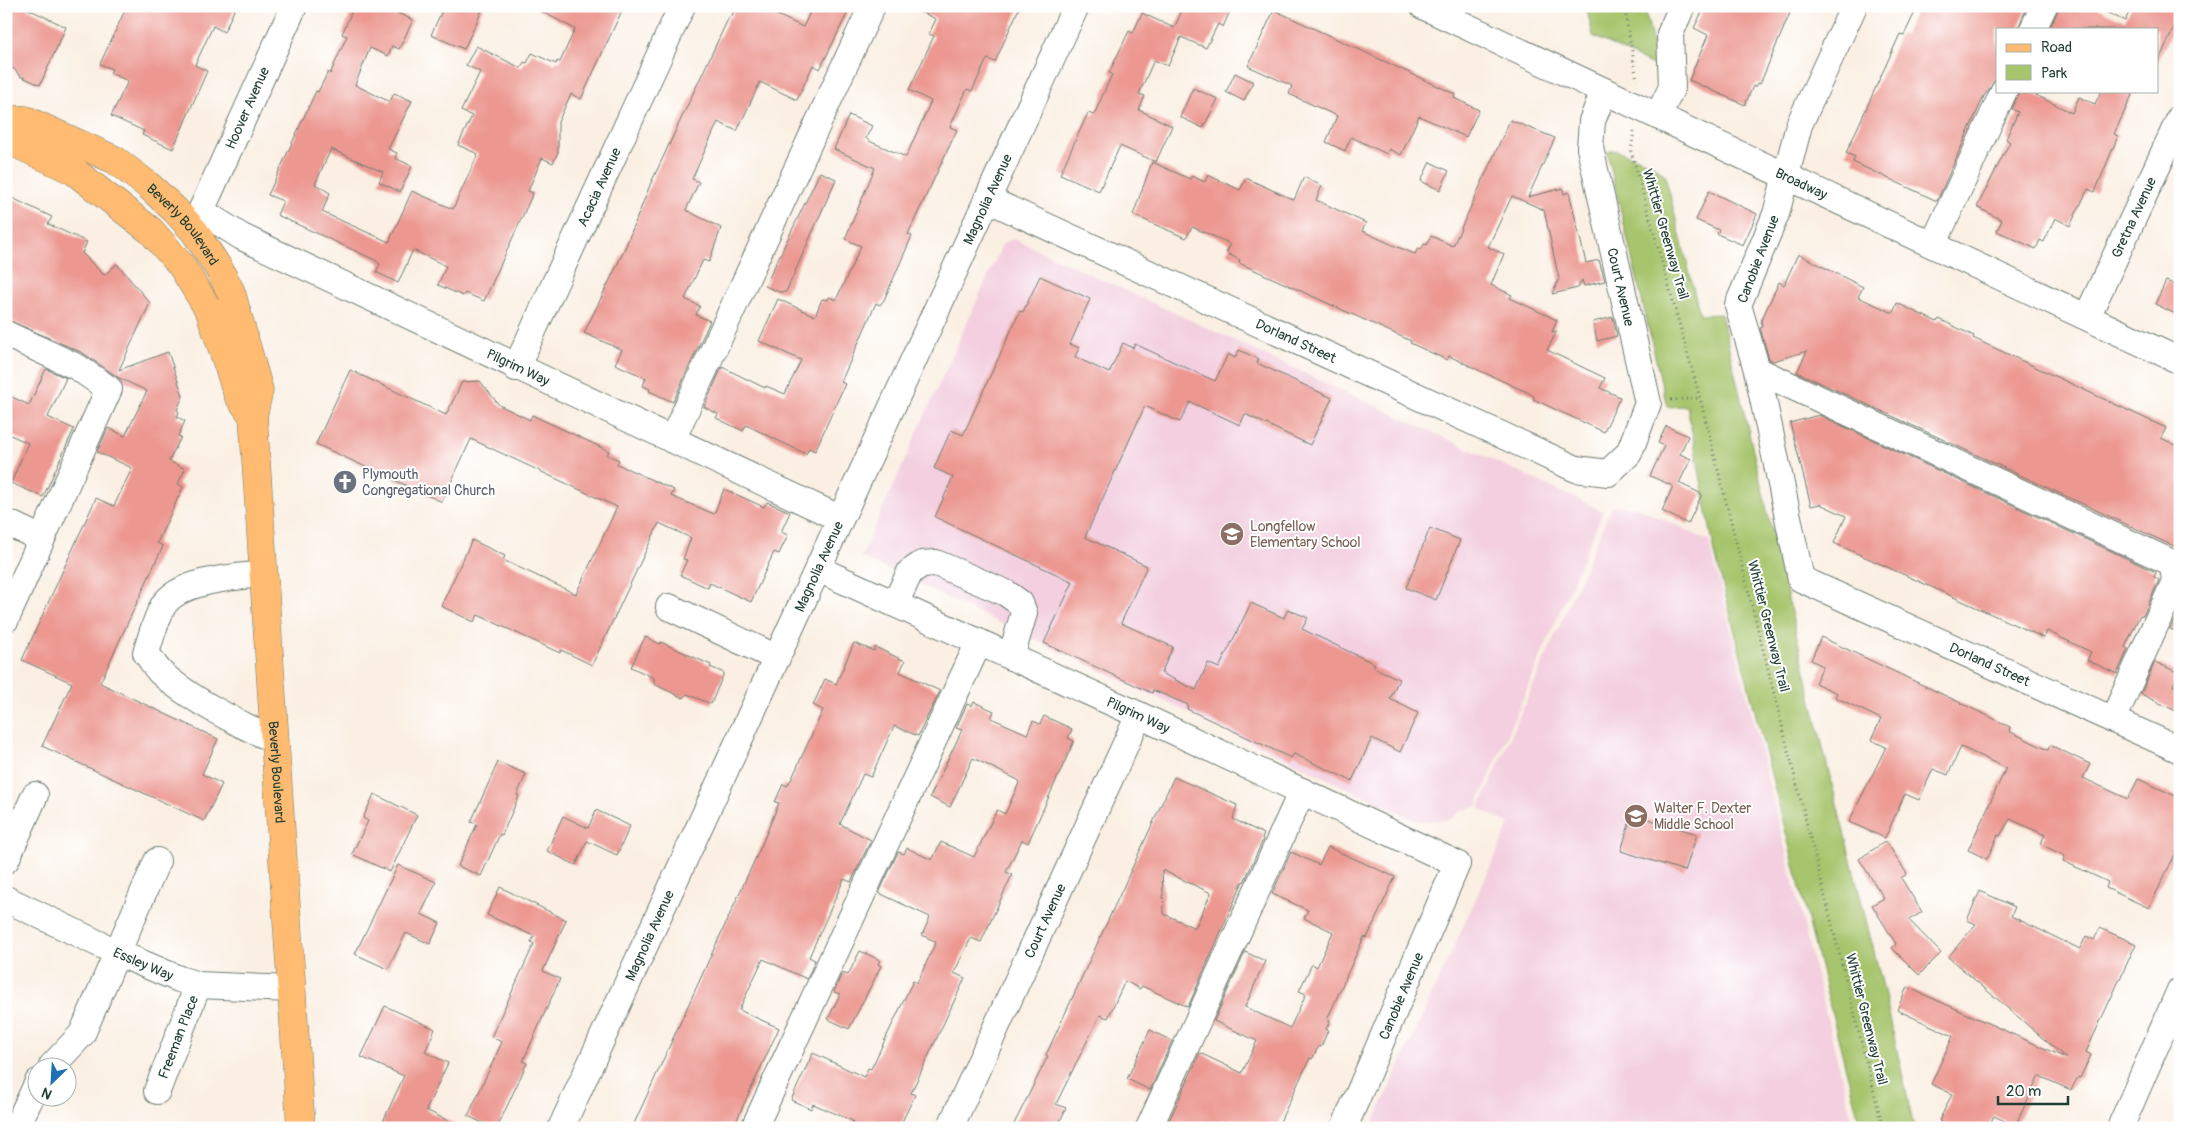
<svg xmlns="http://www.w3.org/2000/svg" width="2186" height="1134" font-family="Pangolin,sans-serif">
<rect width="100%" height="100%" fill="#fff"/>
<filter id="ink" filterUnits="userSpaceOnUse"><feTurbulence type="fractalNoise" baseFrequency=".02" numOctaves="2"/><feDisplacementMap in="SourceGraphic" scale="10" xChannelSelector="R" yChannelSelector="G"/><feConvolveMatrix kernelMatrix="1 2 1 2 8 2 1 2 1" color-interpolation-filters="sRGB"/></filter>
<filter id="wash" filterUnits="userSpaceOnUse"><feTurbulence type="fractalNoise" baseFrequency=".0096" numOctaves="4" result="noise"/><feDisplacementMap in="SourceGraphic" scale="20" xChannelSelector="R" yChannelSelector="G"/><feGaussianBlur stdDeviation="1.12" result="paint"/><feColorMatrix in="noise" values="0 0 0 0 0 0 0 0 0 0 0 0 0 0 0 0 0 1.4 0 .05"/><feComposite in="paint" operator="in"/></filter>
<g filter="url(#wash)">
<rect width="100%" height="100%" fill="#faefe2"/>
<g fill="#f3cfdf">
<polygon points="1014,239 1603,511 1477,806 1461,811 1449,820 1417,821 861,557 1003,243"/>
<polygon points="1612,506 1637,507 1709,541 1854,1128 1371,1128 1510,824 1479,809"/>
</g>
<g fill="#a7c56d" stroke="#638150">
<polygon points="1586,6 1644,6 1659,68 1593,36"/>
<polygon points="1615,150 1651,163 1665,175 1700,315 1721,314 1827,765 1884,991 1914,1128 1861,1128 1715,554 1687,406 1667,407 1607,152"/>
</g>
<g id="blocks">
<g fill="#ec9891" fill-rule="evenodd">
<polygon points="6,6 22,6 66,27 40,85 20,76 14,69 6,65"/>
<polygon points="127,6 236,6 224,32 213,26 195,65 207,71 173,149 142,135 144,131 111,116 128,81 110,73 112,69 100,64"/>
<polygon points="354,6 382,6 413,20 399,49 392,46 388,56 370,48 355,85 390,102 394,93 412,101 388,149 397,153 395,158 412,166 400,192 379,182 383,172 331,149 315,184 330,193 322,212 389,242 412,191 453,209 478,154 458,145 472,116 461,111 480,72 466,65 476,46 521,68 524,62 527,63 532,53 556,64 557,61 560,62 575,29 531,6 624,6 581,99 571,94 558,122 558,152 553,163 542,158 528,191 533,193 484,301 465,293 463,296 438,285 446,266 413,250 398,283 376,272 380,264 375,260 277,215 283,201 268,195 316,91 318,92 328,72 330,74 347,36 342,34"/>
<polygon points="444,6 484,6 464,49 431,35"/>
<polygon points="736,6 758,6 803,27 813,6 851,6 820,69 813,65 797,100 760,82 737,131 718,122 692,179 699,182 686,210 721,228 709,262 703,260 685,299 700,306 696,315 710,321 673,402 649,391 650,389 643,386 646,378 615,364 622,350 584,333 623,253 650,185 729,17 731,18"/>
<polygon points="908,6 1020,6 995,62 988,59 986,61 972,91 967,89 950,127 957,130 908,234 912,236 884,300 880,305 876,303 841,382 845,384 815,451 809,448 806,454 746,425 743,431 716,418 718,414 704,407 722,367 765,388 766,386 785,394 801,360 759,341 778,299 815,316 822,299 828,300 829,297 836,300 861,246 845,239 875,168 834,149 849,115 872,126 866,138 869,141 906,157 931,101 909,90 934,36 929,34 936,19"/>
<polygon points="1176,6 1232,6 1223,27 1218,24 1206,48 1181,37 1168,66 1154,60 1139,94 1145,96 1139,110 1172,126 1156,162 1120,146 1099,191 1060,174 1088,113 1094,115 1112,74 1109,73 1129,31 1133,33 1142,13 1174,28 1183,9"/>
<polygon points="1705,6 1793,6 1760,84 1757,83 1755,87 1753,86 1745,105 1689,80 1708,35 1694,28"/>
<polygon points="1918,6 2027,6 2018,29 1997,29 1997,78 1984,96 1937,201 1853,162 1855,157 1846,153 1900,34 1904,35"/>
<polygon points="2059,6 2093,6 2125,21 2132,6 2180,6 2180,15 2157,64 2157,29 2050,29"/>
<polygon points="1274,10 1455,94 1454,98 1479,110 1466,137 1419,116 1401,155 1389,149 1387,154 1351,137 1345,151 1326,142 1337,116 1289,94 1292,86 1248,66"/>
<polygon points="1235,73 1253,82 1244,101 1226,92"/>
<polygon points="1193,88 1218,99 1203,128 1180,117"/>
<polygon points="2019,91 2028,91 2072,113 2079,97 2095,104 2101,91 2134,91 2114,134 2118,136 2095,192 2088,189 2070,226 2055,218 2044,242 2040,240 2036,249 1997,231 2002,220 1977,207 2010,142 2006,139 2018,112 2012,109"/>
<polygon points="1510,120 1555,138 1528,197 1563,188 1564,194 1569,192 1586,263 1599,260 1605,281 1584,286 1582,280 1578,288 1552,294 1559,279 1544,210 1512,196 1488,247 1504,254 1491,285 1512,295 1510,298 1557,320 1552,332 1557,331 1547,350 1605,378 1600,388 1620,397 1604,432 1533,399 1534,397 1529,393 1489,375 1449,356 1447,360 1410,343 1411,341 1239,263 1240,260 1226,253 1230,246 1227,242 1192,227 1186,238 1133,215 1152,162 1190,179 1192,176 1205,182 1208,175 1240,190 1246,178 1294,200 1304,177 1322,186 1316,200 1366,223 1362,231 1395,246 1415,254 1418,248 1421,250 1424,244 1427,245 1431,236 1453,246"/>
<polygon points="1430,162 1449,171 1440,190 1421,181"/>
<polygon points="820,172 836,179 786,292 779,292 765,286"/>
<polygon points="1709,191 1757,214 1743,245 1717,234 1719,230 1696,220"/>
<polygon points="6,195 52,217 48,224 87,242 82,253 104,275 117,264 150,303 119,370 168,352 183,396 177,410 179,412 177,417 185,421 178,436 181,437 169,461 185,469 178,484 183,487 157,543 163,546 100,683 218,739 202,774 222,784 204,821 42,746 72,683 22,660 96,498 114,506 132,468 97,452 108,428 125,436 147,391 119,378 83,353 6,319"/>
<polygon points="1798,254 1863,287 1858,297 1893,313 1897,303 1937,322 1939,319 1974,336 1973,338 2166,428 2161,438 2180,447 2180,549 1797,372 1807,351 1773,361 1769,359 1760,328 1763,327 1761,321 1779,282 1784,285"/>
<polygon points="1040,276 1090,299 1070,344 1079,348 1075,357 1109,373 1123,343 1133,348 1135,344 1215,381 1228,354 1235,358 1239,350 1259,359 1257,363 1332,398 1310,445 1245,414 1240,425 1190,402 1180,422 1145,406 1085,537 1147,566 1121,623 1173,647 1161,673 1196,690 1208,663 1219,668 1251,603 1284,618 1288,609 1308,618 1302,629 1375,664 1373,667 1399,679 1390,699 1418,713 1400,752 1372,738 1352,781 1294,754 1291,758 1187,709 1188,705 1153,690 1152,693 1044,643 1073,582 935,517 953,477 934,468 951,430 963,435 1020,311 1023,312"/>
<polygon points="2166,281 2180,287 2180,316 2155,304"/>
<polygon points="1613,317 1617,336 1597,341 1593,322"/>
<polygon points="46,369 66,378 48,417 74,429 43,497 11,483 28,443 6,433 6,394 29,405"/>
<polygon points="350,370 446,415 462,382 480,381 499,405 530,420 532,415 609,451 607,455 619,460 617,464 674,490 671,496 714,514 724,489 764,507 767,502 790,512 781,532 788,535 779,554 774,552 751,602 710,583 708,588 680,575 687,560 683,559 691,538 659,523 592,665 561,650 560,653 478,615 474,622 441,606 472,540 505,556 503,560 576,594 617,507 471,439 442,502 316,444"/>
<polygon points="1819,415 2156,572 2154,577 2159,580 2143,616 2140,615 2125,647 2128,649 2117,674 2087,660 2091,652 2047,631 2044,638 1834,543 1846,516 1820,504 1811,506 1790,423"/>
<polygon points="1666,426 1688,436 1680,454 1691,459 1679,483 1702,494 1688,524 1662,511 1673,486 1650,476 1664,446 1658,443"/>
<polygon points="1430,528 1460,540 1436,600 1406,588"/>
<polygon points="2180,607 2180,633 2170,629"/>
<polygon points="645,637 660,644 661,642 711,665 710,667 724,673 711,704 687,694 683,698 654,684 654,678 631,667"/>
<polygon points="1821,637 1984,714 2010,727 2009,731 2048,750 2050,745 2090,764 2083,778 2128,799 2138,779 2180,798 2180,844 2149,908 2106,888 2108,882 2063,861 2065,856 2040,844 2045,835 2010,819 2000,836 1998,835 1987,859 1968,850 2006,768 1961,747 1948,775 1933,769 1919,800 1905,794 1885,838 1849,822 1886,747 1871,740 1881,719 1835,697 1837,693 1815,683 1823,666 1811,660"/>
<polygon points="854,643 874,651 875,647 905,661 900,672 940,691 918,736 894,726 871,777 863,774 840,824 871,840 851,882 844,879 809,957 815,960 807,979 763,959 739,1010 779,1028 733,1128 632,1128 762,844 779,803 775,802 783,784 787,786 792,778 823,710 813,705 825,679 836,684"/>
<polygon points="2155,662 2179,673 2173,686 2180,689 2180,713 2141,694"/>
<polygon points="974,702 994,711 991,718 1027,734 1033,721 1040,724 1044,716 1072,729 1068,738 1074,741 1028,843 1022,840 1006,872 1012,875 981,942 971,938 954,973 965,978 911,1093 915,1095 899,1128 850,1128 853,1121 813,1104 811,1109 791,1100 813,1053 864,1077 868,1068 871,1069 913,981 917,983 936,942 922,935 930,917 879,893 898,852 904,854 907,848 932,860 941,842 974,857 997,810 1005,814 1020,781 973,758 950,807 930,797 962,730 956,728 967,704 972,706"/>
<polygon points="498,762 526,774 517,795 519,796 502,835 500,834 481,876 458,866 477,824 471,822"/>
<path d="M1174,777l63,28 -4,14 31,15 -2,5 1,1 -19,42 -1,-1 -55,126 -46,-21 -2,3 -15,-8 -17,37 -8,-3 -44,89 10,4 -9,20h-45l36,-72 -2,-1zM1162,870l49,23 -16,35 -31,-14z"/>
<polygon points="374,794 417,815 390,872 352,854 368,821 363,818"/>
<polygon points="596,810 630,826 617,855 587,841 576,865 547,851 563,816 588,828"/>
<polygon points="1632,814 1697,834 1685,871 1621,851"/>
<polygon points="1886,841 1907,874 1901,878 1922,912 1909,920 1941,953 1919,975 1892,948 1896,944 1872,905 1884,898 1859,859"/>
<polygon points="1328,847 1395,877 1367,938 1364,937 1349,970 1327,1020 1330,1021 1326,1029 1328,1030 1321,1047 1319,1046 1312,1059 1310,1058 1277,1128 1179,1128 1168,1123 1200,1053 1242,1073 1257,1041 1214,1021 1245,952 1265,961 1245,1007 1290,1028 1306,994 1299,991 1312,964 1317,967 1333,932 1304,918 1308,910 1272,894 1291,852 1319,865"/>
<polygon points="398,865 436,882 421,914 440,923 430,944 406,933 388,969 355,954"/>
<polygon points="500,887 566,920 543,971 560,979 523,1061 527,1063 497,1128 493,1128 468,1116 502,1042 491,1037 534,944 531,942 534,936 487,915"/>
<polygon points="1980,891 2015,907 2011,916 2080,949 2086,936 2094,940 2100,928 2136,944 2086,1052 2091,1055 2080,1078 2078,1077 2071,1090 2039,1076 2015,1126 1994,1116 1988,1128 1953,1128 1939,1121 1952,1094 1931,1084 1953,1036 1897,1010 1907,987 2066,1058 1948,957 1976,924 1967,920"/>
<polygon points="860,951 880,960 878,964 881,966 849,1029 828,1019 840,994 834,992 842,973 848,975"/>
<polygon points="385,1006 435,1029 425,1052 448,1063 426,1110 463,1128 380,1128 404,1076 361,1057"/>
<polygon points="1150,1030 1172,1041 1150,1090 1127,1079"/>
</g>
</g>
</g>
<g filter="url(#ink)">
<use href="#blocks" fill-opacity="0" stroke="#6c7b71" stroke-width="1"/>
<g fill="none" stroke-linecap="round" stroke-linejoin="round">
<g stroke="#6c7b71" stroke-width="28">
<g id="minor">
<path id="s1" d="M294,6l-93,205 41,26 597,281"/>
<path id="s2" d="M1423,6l757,355"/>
<path id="s3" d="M1854,6l-55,119 -23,89 -38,91 19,65 44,209 379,171"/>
<polyline points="2033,29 2044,6"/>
<polyline points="1658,116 1672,87 1670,34 1682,6"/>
<path id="s4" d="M987,199l589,270 32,4 21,-20 19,-50 -58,-255 2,-27 12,-30"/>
<polyline points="1933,245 2004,91"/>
<path id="s5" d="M2087,317l93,-199"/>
<polyline points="6,334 77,367 109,389 6,619"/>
<path id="s6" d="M516,368l166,-362"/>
<polyline points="1757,370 2168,561 2173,566 2175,581 2113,720"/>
<polyline points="672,440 872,6"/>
<polyline points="6,522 42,539"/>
<path id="s7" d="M818,569l321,146 318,149 -113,264"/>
<path d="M263,574c-28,3 -84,6 -100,32 -8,15 -12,31 -17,47 5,6 9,14 14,19 28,26 80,53 115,68"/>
<polyline points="895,604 910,572 922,564 936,563 1006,593 1020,603 1024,613 1011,657"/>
<polyline points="669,607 777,658"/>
<polyline points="6,860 35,795"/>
<path id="s8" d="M6,899l112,54 61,26 19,6 93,4"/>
<polyline points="52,1066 82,1034 157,861"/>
<path id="s9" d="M157,1091l41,-106"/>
<polyline points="16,1128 38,1082"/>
<path id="s10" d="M561,1128l515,-1122"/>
<polyline points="754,1128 979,642"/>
<path id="s11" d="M950,1128l189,-413"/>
<polyline points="1149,1128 1302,791"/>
<polyline points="2120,1128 2180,990"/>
</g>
</g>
<g stroke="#6c7b71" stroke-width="29">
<g id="major">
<path id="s12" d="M6,119l20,1 89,40 33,25 27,25 20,22 24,37 12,23 28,98 -6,26 48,712"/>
<polyline points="6,139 74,171 151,231 181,265 210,312 238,395 253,416"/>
</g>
</g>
<g stroke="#6c7b71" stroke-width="3" stroke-dasharray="1 4" stroke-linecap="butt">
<polyline points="1624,6 1637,80"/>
<polyline points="1634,131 1631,151 1700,398 1883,1128"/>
<polyline points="1671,400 1700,398"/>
</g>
<use href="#minor" stroke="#fff" stroke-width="26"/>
<use href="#major" stroke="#febb71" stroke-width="28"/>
</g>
</g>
<defs>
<g id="church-disc" transform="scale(1.25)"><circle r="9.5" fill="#6b7280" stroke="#fff"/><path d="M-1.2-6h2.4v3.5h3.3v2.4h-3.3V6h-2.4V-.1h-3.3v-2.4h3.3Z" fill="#fff"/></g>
<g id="school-disc" transform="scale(1.25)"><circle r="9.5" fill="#8d6e63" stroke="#fff"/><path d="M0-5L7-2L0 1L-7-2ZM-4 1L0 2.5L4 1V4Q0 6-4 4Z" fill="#fff"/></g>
</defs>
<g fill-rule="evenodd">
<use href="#church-disc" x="345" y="482"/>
<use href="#school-disc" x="1232" y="534"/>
<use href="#school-disc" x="1636" y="816"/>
</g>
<g text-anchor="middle" stroke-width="4" stroke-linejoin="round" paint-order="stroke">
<g font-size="14" fill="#1f3d34" stroke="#fff">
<text transform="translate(247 108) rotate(-66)" y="5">Hoover Avenue</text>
<text dy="5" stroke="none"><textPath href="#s2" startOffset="418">Broadway</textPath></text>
<text dy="5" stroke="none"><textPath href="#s6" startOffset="199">Acacia Avenue</textPath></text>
<text dy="5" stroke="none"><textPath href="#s10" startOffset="1022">Magnolia Avenue</textPath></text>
<text dy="5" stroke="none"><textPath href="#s5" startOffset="110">Gretna Avenue</textPath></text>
<text dy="5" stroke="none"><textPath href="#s12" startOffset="212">Beverly Boulevard</textPath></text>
<text transform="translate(1666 234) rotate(74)" y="5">Whittier Greenway Trail</text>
<text transform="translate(1758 259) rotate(-69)" y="5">Canobie Avenue</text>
<text transform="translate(1621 287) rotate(77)" y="5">Court Avenue</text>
<text dy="5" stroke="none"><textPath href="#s4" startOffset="340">Dorland Street</textPath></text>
<text dy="5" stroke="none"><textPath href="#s1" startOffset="579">Pilgrim Way</textPath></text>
<text dy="5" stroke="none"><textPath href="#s10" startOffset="618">Magnolia Avenue</textPath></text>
<text transform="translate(1769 626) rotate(76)" y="5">Whittier Greenway Trail</text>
<text dy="5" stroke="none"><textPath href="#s3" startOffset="810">Dorland Street</textPath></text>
<text dy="5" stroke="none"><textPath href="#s7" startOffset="352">Pilgrim Way</textPath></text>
<text dy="5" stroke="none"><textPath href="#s12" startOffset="781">Beverly Boulevard</textPath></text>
<text dy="5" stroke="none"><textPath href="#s11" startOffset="228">Court Avenue</textPath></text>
<text dy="5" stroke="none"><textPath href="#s10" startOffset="212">Magnolia Avenue</textPath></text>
<text dy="5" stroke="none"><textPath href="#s8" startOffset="152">Essley Way</textPath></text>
<text transform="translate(1401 996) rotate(-67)" y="5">Canobie Avenue</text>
<text transform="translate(1867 1019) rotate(76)" y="5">Whittier Greenway Trail</text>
<text dy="5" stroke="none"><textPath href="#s9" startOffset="58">Freeman Place</textPath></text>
</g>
<g font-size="14" fill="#5b616d" stroke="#fff" text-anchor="start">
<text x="362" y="479">Plymouth<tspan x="362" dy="16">Congregational Church</tspan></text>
</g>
<g font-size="14" fill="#785e54" stroke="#fff" text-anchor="start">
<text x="1250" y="531">Longfellow<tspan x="1250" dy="16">Elementary School</tspan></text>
<text x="1654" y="813">Walter F. Dexter<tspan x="1654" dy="16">Middle School</tspan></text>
</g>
</g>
<rect width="2186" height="1134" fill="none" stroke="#fff" stroke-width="25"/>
<rect x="1996" y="28" width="162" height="65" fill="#ffffff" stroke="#a5b1ae"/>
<rect x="2006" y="44" width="25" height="8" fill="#febb71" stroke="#a5b1ae"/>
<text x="2041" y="52" font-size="15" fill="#1f3d34">Road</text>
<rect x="2006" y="65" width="25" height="15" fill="#a7c56d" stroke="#a5b1ae"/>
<text x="2041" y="78" font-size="15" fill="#1f3d34">Park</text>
<g transform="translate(52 1082) rotate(205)"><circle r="24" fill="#ffffff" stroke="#a5b1ae"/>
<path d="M0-4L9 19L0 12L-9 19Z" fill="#1f6fb2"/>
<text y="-8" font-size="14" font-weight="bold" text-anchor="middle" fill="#1f3d34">N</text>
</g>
<path d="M1998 1096v8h70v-8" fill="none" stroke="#1f3d34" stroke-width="2.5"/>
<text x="2006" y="1096" font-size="15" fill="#1f3d34" stroke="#ffffff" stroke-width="4" paint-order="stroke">20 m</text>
</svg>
